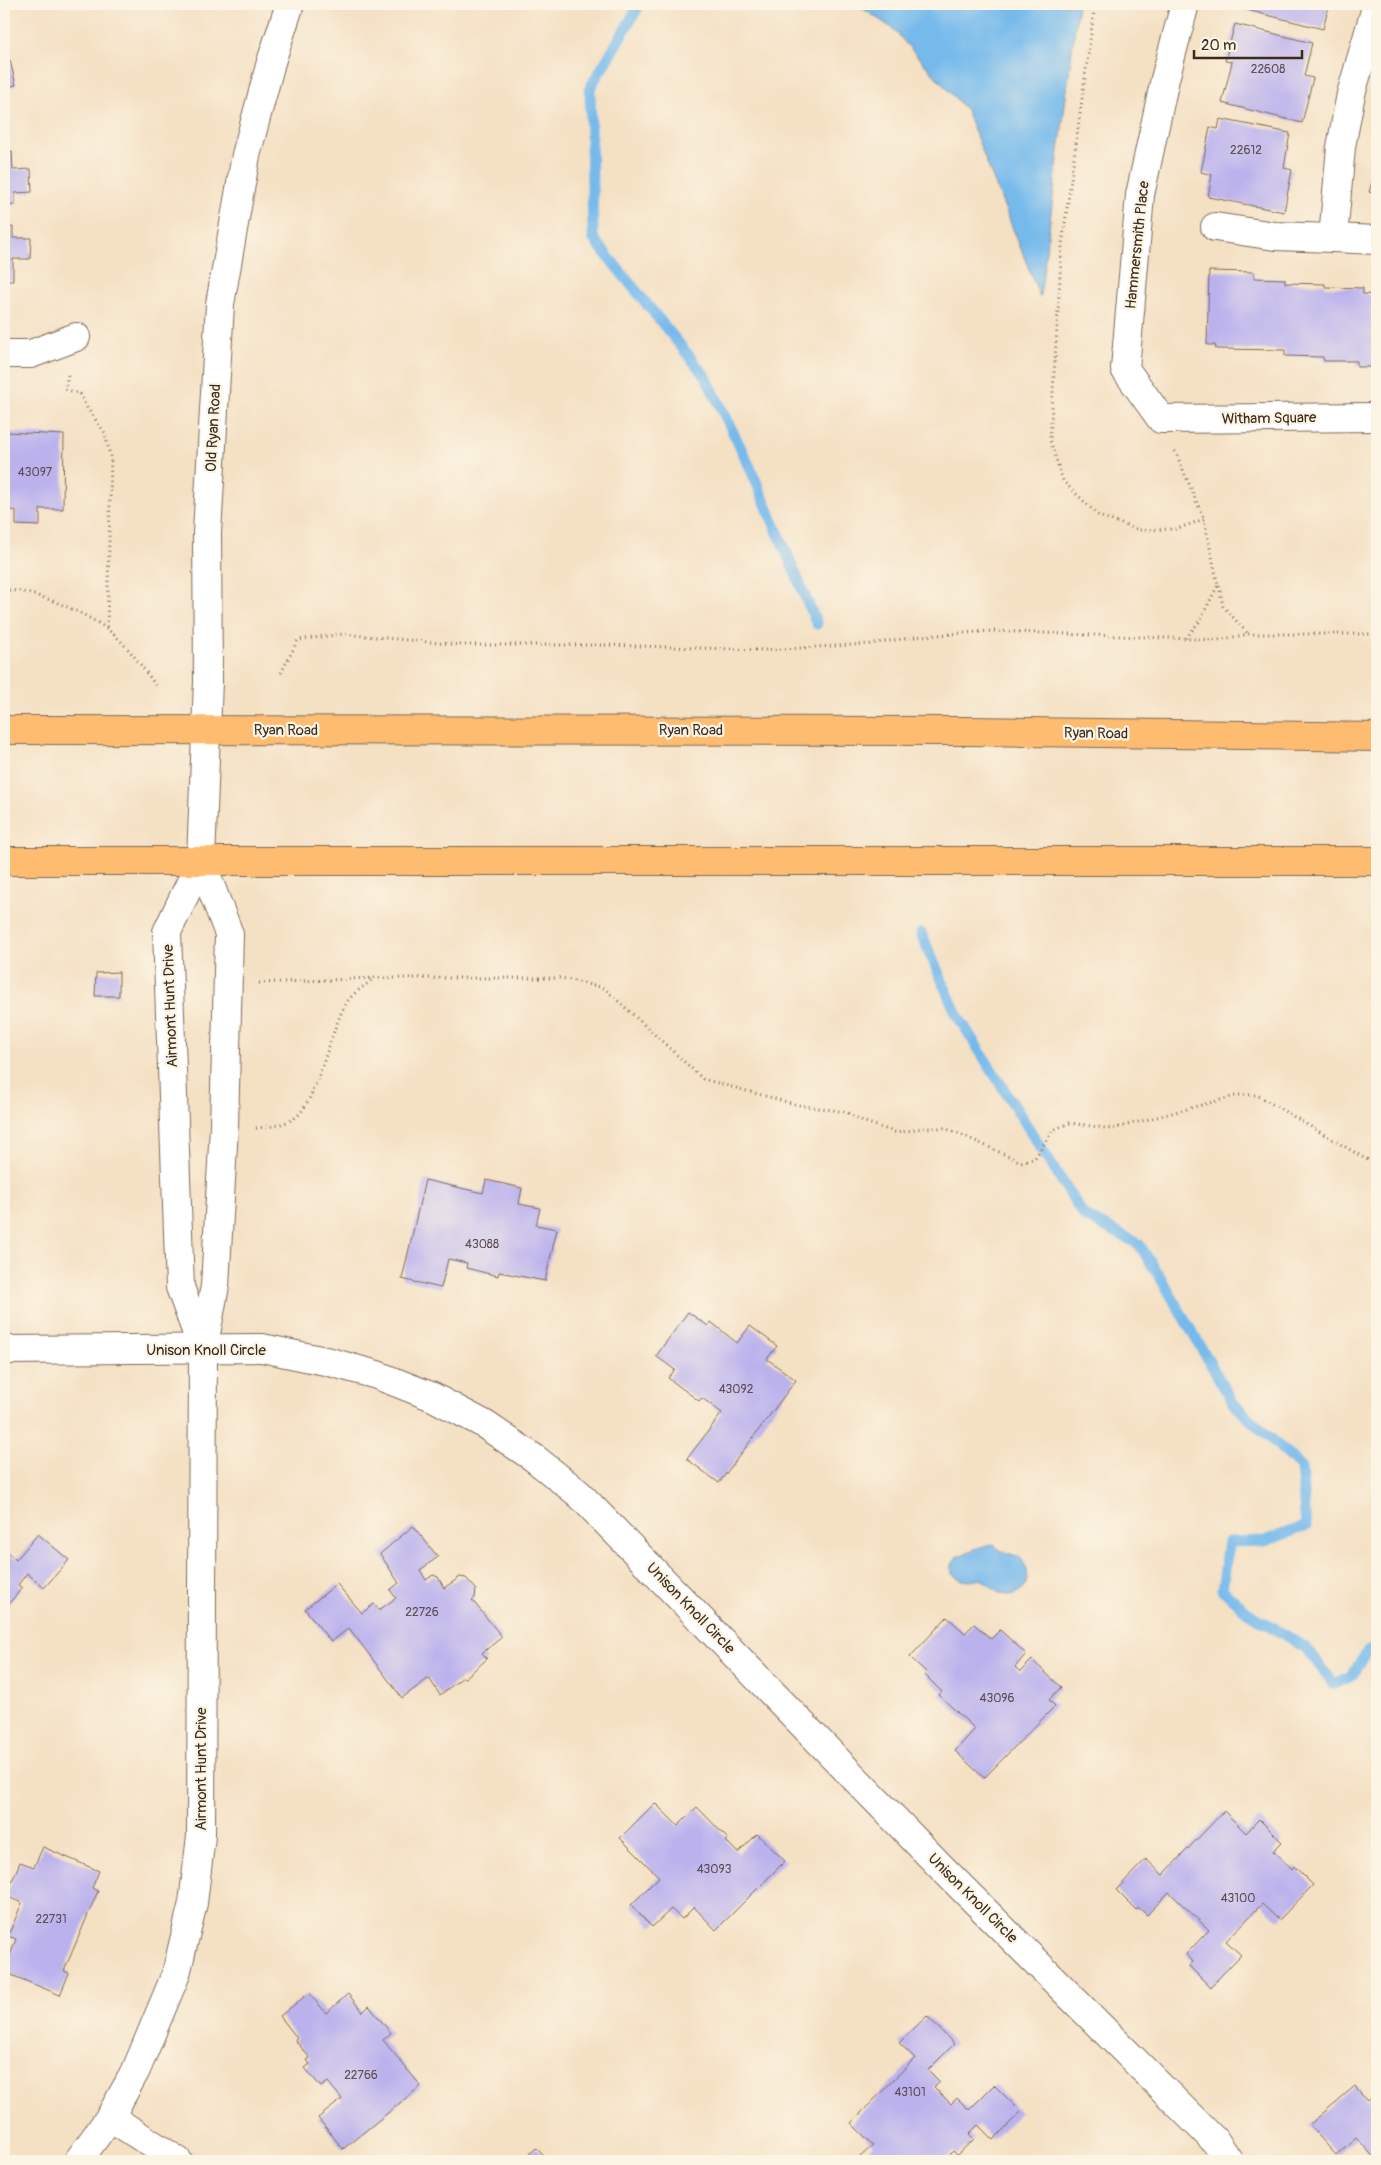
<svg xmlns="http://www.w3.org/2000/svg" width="1381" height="2165" font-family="Pangolin,sans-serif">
<rect width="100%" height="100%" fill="#fcf5e5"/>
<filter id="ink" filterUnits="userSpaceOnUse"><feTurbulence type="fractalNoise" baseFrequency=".02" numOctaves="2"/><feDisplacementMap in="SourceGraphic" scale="10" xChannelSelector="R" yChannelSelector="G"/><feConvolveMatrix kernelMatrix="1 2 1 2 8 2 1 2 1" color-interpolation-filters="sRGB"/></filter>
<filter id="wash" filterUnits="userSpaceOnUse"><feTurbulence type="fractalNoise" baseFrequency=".0096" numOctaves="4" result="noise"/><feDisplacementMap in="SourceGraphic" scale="20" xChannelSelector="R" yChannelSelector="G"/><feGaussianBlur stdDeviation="1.12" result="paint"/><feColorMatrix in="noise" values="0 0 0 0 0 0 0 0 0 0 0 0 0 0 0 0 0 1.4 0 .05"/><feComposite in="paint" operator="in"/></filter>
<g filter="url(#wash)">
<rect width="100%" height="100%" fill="#f4e0c3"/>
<g fill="#76baec" stroke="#587285">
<polygon points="856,4 1078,4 1040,297 966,110 892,28"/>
<path d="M994,1544l6,7 20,6c3,4 6,9 7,14 4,15 -12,29 -27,22 -7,-3 -12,-10 -19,-14 -12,3 -18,3 -29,-5l-1,-7 5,-9c11,-6 26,-13 38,-14z"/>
</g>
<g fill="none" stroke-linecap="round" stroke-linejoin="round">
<g stroke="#76baec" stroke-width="11">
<polyline points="640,4 590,88 593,238 706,377 749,465 817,624"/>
<polyline points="921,933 957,1015 1084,1216 1139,1244 1166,1287 1233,1403 1301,1467 1306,1526 1265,1541 1229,1542 1222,1589 1247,1612 1306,1648 1334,1684 1352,1676 1367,1652 1377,1648"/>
</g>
</g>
<g id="blocks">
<g fill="#bbb2ed">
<polygon points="1236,4 1329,4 1323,29 1235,7"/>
<polygon points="1235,24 1312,43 1304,76 1313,78 1302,123 1222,103 1232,62 1225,61"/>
<polygon points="10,60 16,85 4,88 4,62"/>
<polygon points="1220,119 1290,133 1284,168 1292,170 1284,212 1208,197 1212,175 1201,172 1210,127 1218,129"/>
<polygon points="4,151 12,151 13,170 31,169 32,192 15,193 15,205 4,206"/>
<polygon points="1377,165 1377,194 1369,192"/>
<polygon points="4,227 13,227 13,238 31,238 30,259 13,259 13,281 4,281"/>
<polygon points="1209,271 1254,272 1254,278 1285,279 1285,283 1325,284 1325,287 1363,288 1363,294 1377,295 1377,367 1357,367 1357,361 1324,361 1323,357 1285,356 1285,350 1216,349 1215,345 1207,345"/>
<polygon points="6,432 64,435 63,509 40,509 40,526 16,525 16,510 6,511"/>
<polygon points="119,972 119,996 95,996 96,973"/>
<polygon points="425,1180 483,1193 486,1180 522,1188 519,1204 540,1208 536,1225 557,1229 545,1281 499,1272 498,1276 466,1268 467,1263 448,1259 441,1288 402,1279"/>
<polygon points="688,1312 708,1326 711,1322 737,1343 750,1326 777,1346 767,1359 796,1380 719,1483 687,1459 722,1413 702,1398 699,1401 668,1378 675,1370 656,1356"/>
<polygon points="413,1526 438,1557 420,1570 426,1580 433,1575 438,1577 444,1588 460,1577 466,1578 476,1589 475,1598 472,1600 502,1637 482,1653 487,1659 465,1678 463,1677 440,1695 429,1678 402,1698 349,1628 331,1642 305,1609 337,1584 362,1613 374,1604 379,1610 396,1598 390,1590 399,1583 380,1554"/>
<polygon points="38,1534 69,1560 44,1588 27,1573 18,1585 22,1588 6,1607 4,1605 4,1549 16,1560"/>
<polygon points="947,1617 965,1633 974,1624 991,1639 1000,1630 1026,1654 1015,1667 1020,1672 1032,1660 1061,1687 1049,1700 1055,1706 984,1778 955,1751 975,1729 939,1695 942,1692 925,1675 927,1673 910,1657"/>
<polygon points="655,1803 678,1826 697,1807 728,1839 726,1841 738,1853 757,1834 785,1861 716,1930 694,1907 682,1919 671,1909 652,1927 631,1905 659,1877 620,1838"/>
<polygon points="1224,1811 1246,1833 1259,1819 1282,1842 1273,1851 1292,1869 1294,1866 1313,1885 1279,1920 1262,1904 1226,1941 1241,1955 1210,1987 1189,1966 1193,1962 1186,1954 1209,1930 1169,1892 1147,1915 1139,1908 1136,1910 1116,1890 1146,1859 1163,1875"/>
<polygon points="43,1847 99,1871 92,1888 98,1891 64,1971 69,1973 60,1995 4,1972 16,1939 8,1936 22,1903 6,1896 20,1862 34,1867"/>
<polygon points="309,1993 326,2013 348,1994 363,2012 369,2006 391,2033 383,2040 421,2086 343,2149 318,2118 342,2099 328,2082 321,2087 305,2068 310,2064 307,2060 310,2058 295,2040 297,2038 280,2016"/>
<polygon points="927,2016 954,2044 928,2070 940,2082 934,2087 951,2104 957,2098 969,2110 994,2085 1021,2112 993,2140 978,2125 969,2134 974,2139 957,2155 953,2151 943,2161 862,2161 859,2158 873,2145 851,2123 915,2058 899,2043"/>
<polygon points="1355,2086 1367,2100 1377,2091 1377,2161 1356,2137 1336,2155 1309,2125"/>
<polygon points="536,2148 549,2161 522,2161"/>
</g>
</g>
</g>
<g filter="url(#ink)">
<use href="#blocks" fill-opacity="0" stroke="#7c6a58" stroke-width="1"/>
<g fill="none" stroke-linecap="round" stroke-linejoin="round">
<g stroke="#7c6a58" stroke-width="30">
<g id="minor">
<polyline points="1185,4 1165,79 1140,195 1125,369 1161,419 1377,417"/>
<polyline points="1377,4 1351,94 1341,147 1333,238 1377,240"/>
<polyline points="1215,227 1275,236 1333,238"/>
<polyline points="4,354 31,354 76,337"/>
<polyline points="201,861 167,932 180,1287 203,1350"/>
<polyline points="4,1350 262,1348 330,1362 377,1375 433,1397 484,1424 534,1458 579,1494 943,1869 1216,2142 1229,2161"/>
<polyline points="110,2117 178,2161"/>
<polyline points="78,2161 110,2117 136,2070 176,1974 193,1903 201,1836 203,1350 215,1286 224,1127 229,934 201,861 208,681 207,533 220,304 246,155 271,62 290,4"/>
</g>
</g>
<g stroke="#7c6a58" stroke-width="30">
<g id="major">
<polyline points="4,730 966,731 1377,737"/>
<polyline points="4,861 1377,861"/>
</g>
</g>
<g stroke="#7c6a58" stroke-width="3" stroke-dasharray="1 4" stroke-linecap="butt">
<polyline points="1095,4 1062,245 1050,440 1063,481 1099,516 1139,530 1177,529 1204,519 1218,585 1199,622 1186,638"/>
<polyline points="68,375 65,389 80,394 85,405 105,433 111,460 107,629"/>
<polyline points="1175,451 1204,519"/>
<polyline points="1219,586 1223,606 1248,634"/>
<path d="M4,590c30,0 78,21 103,39 20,15 35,38 50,58"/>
<polyline points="281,673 298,640 343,634 461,645 605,645 764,650 870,644 922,636 992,631 1218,640 1248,634 1377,634"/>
<polyline points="259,983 373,978 562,978 604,988 703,1079 798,1105 846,1112 865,1122 897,1133 922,1128 944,1128 958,1133 1021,1162 1035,1158 1053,1130 1070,1123 1112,1129 1239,1095 1257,1095 1364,1158 1377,1164"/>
<path d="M256,1128c14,-1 29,-3 40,-11 21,-16 34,-88 51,-115 6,-9 18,-16 26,-23"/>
</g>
<use href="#minor" stroke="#fff" stroke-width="28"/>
<use href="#major" stroke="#fdbc70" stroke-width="28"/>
</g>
</g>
<g text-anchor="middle" stroke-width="4.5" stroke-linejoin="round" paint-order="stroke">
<g font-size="12" fill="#5b4c52">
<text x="1268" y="73">22608</text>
<text x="1246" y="154">22612</text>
<text x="35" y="476">43097</text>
<text x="482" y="1248">43088</text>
<text x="736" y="1393">43092</text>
<text x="422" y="1616">22726</text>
<text x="997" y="1702">43096</text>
<text x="714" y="1873">43093</text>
<text x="1238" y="1902">43100</text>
<text x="51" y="1923">22731</text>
<text x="361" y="2079">22766</text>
<text x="910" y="2096">43101</text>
</g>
<g font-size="15" fill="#3b2a1e" stroke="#fcf5e5">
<text transform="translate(1137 245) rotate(-84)" y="5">Hammersmith Place</text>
<text transform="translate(1269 418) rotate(-1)" y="5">Witham Square</text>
<text transform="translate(213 428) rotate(-87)" y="5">Old Ryan Road</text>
<text x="286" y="735">Ryan Road</text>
<text x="691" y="735">Ryan Road</text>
<text transform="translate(1096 733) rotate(1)" y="5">Ryan Road</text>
<text transform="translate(170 1006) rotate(-92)" y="5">Airmont Hunt Drive</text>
<text x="206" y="1355">Unison Knoll Circle</text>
<text transform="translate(691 1608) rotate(46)" y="5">Unison Knoll Circle</text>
<text transform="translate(201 1769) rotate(-90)" y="5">Airmont Hunt Drive</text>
<text transform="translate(973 1898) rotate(45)" y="5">Unison Knoll Circle</text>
</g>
</g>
<rect width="1381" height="2165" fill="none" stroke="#fcf5e5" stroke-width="20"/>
<path d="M1194 50v8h108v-8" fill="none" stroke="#3b2a1e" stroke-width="2.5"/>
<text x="1201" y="50" font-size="15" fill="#3b2a1e" stroke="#fcf5e5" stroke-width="4" paint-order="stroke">20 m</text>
</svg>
